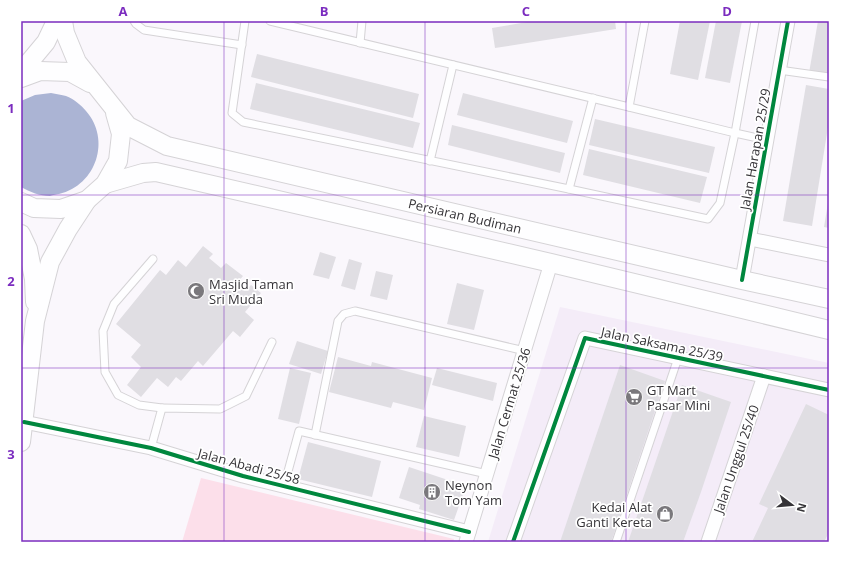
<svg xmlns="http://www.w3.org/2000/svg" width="850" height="563" font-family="'Open Sans',sans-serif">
<rect width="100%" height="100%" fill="#faf7fc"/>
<polygon fill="#f4ecf8" points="560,307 829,363 829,542 488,542"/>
<polygon fill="#fcdfea" points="201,478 454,539 453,542 182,542"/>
<path fill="#abb4d4" d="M51,93c5,1 11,2 15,3 8,3 15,9 20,15 25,28 11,74 -27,83 -2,0 -6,1 -9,2 -10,0 -20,-4 -29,-9v-86l14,-6z"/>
<g fill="#e0dee3">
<polygon points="533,21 615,21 616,29 495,48 492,28"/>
<polygon points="680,21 710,21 698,80 670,74"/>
<polygon points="716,21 742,21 730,83 705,78"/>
<polygon points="818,21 829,21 829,76 809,73"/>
<polygon points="257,54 419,94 413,118 251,77"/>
<polygon points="256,83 420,123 413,148 250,109"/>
<polygon points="806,85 829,89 829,121 812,226 783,221"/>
<polygon points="463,93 573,121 567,143 457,115"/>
<polygon points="595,119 715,147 709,173 589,145"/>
<polygon points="452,125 565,153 560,173 448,145"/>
<polygon points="589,149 707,177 700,203 583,175"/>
<polygon points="828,203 829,203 829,228 824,227"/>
<polygon points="203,246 213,254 209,258 221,268 226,263 243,276 237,283 246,290 251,285 261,293 245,312 254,320 240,337 233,331 203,366 198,361 181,381 176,377 168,387 157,378 141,397 127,385 141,367 131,357 141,345 116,324 160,270 166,275 178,260 186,267"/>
<polygon points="320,252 336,257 329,279 313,275"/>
<polygon points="349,259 362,263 355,290 341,286"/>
<polygon points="376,271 393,275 387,300 370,296"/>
<polygon points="457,283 484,290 474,330 447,324"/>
<polygon points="297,341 328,351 321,374 289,364"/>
<polygon points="338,357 371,366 372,362 432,378 424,410 393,402 391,408 329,392"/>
<polygon points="620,365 665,381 611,542 560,542"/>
<polygon points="290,368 311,373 299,424 278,419"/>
<polygon points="437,368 497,383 493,401 432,385"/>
<polygon points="682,385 731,402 701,492 683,542 628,542"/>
<polygon points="806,404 829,415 829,532 824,542 752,542 768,508 759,504"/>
<polygon points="424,416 466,426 459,457 416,447"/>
<polygon points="308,442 381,461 372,497 298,479"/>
<polygon points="409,467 466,486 454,520 419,509 420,505 399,498"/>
</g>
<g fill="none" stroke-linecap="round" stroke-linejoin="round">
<g stroke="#d5d3d6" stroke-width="9">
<g id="lane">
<polyline points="134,21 136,24 144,30 242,45"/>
<polyline points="245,21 232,113 243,122 569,189 708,219 720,203 735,133 755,21"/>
<polyline points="270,21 629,107 735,133 767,140"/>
<polyline points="360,43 362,21"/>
<polyline points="779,70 829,77"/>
<polyline points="629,107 645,21"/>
<polyline points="430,161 453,65"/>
<polyline points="569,189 593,98"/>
<polyline points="153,259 114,304 103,331 105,372 118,395 139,405 162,408"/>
<polyline points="315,435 338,321 344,314 355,311 525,351"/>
<polyline points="151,448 162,408 220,409 246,396 272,342"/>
<polyline points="284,486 299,431 487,474"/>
<polyline points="616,542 678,358"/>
</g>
</g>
<g stroke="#d5d3d6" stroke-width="15">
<g id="street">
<polyline points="750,239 829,255"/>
<polyline points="742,280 788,21"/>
<polyline points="24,422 151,448 243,476 469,532"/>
<polyline points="466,542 551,263"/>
<polyline points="513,542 585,338 829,390"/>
<polyline points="708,542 764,376"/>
</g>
</g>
<g stroke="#d5d3d6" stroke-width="20">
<g id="secondary">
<polyline points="63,21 65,33 77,62 128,126 167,146 742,280 829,299"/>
<polyline points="21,72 46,42 56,21"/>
<polyline points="21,78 40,71 70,72 90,83"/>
<polyline points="105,184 143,173 156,172 551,263 829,330"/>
<polyline points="21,202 34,208 61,209 87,200 105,184 118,161 121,134 115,113"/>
<polyline points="21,234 28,249 34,279 35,302"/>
<polyline points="21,442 35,321 50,262 68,229 87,200"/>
</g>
</g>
<use href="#lane" stroke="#fefeff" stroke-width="7"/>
<use href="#street" stroke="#fefeff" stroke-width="13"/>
<use href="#secondary" stroke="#fefeff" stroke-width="18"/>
<g stroke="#fff" stroke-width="6">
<g id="cycleway">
<polyline points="742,280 788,21"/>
<polyline points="24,422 151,448 243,476 469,532"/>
<polyline points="513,542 585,338 829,390"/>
</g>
</g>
<use href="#cycleway" stroke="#00873e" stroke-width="4"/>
</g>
<path fill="none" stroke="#7b2cbf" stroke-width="1" stroke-opacity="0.55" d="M224,21v521M425,21v521M626,21v521M21,195h808M21,368h808"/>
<defs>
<g id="mosque-disc" transform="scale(0.9)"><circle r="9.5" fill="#7a787c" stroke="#fff"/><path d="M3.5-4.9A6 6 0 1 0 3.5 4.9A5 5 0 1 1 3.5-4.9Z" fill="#fff"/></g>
<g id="supermarket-disc" transform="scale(0.9)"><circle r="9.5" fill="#7a787c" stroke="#fff"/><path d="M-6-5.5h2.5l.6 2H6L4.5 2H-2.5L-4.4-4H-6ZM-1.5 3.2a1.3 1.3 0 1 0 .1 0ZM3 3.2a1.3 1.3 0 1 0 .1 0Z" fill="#fff"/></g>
<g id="building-disc" transform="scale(0.9)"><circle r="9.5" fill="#7a787c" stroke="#fff"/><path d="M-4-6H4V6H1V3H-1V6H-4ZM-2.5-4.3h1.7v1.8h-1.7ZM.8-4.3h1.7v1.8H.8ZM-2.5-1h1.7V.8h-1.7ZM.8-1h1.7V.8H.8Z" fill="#fff"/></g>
<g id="shop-disc" transform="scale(0.9)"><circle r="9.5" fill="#7a787c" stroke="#fff"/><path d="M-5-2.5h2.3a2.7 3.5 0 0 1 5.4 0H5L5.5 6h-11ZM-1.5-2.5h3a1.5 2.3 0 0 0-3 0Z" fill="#fff"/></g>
</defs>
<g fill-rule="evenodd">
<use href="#mosque-disc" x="196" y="291"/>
<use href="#supermarket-disc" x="634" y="397"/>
<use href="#building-disc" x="432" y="492"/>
<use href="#shop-disc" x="665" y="514"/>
</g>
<g text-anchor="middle" stroke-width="3.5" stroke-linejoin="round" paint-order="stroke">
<g font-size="13" fill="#353337" stroke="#fff">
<text transform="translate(755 149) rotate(-80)" y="5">Jalan Harapan 25/29</text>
<text transform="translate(465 216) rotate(13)" y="5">Persiaran Budiman</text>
<text transform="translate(662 344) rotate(12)" y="5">Jalan Saksama 25/39</text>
<text transform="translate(509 403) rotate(-73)" y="5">Jalan Cermat 25/36</text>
<text transform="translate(736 459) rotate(-71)" y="5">Jalan Unggul 25/40</text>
<text transform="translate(249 466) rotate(15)" y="5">Jalan Abadi 25/58</text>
</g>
<g font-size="13" fill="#353337" stroke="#fff" text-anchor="start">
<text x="209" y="289">Masjid Taman<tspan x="209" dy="15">Sri Muda</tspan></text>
<text x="647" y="395">GT Mart<tspan x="647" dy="15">Pasar Mini</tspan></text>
<text x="445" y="490">Neynon<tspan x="445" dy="15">Tom Yam</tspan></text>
<text x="652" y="512" text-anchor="end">Kedai Alat<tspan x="652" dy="15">Ganti Kereta</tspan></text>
</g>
</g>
<rect width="850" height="563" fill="none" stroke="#ffffff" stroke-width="44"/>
<g transform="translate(792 505) rotate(106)" stroke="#ffffff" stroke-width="3" paint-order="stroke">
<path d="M0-3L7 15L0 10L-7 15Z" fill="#353337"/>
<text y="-6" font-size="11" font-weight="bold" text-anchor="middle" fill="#353337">N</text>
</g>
<rect x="22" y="22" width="806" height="519" fill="none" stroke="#7b2cbf" stroke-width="1.5"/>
<g font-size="13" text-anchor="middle" font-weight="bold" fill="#7b2cbf">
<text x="123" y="16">A</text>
<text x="324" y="16">B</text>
<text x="526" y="16">C</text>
<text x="727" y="16">D</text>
<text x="11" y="113">1</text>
<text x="11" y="286">2</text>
<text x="11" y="459">3</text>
</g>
</svg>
